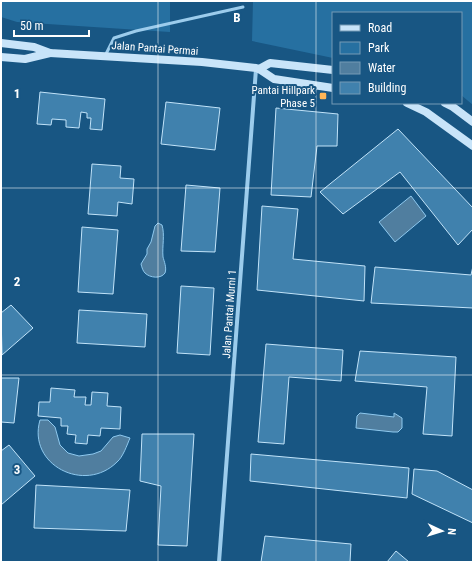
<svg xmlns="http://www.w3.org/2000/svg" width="474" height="563" font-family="'Roboto Condensed',sans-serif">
<rect width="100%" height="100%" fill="#185683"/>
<g fill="#2670a1">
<polygon points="1,1 170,1 170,32 17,22 1,17"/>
<polygon points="253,1 473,1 473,105 461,95 461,13 333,13 333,58 252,41"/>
</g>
<g fill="#507e9f" stroke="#8ec9ef">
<polygon points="411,196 426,216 395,242 379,222"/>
<path d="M158,223l4,2c3,10 0,21 1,32 1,4 4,11 2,16 -4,6 -15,5 -20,0 -2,-2 -3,-5 -4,-9l6,-10v-5l4,-7 4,-16z"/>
<polygon points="360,413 394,417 394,413 402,418 402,428 398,432 393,432 356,428 357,416"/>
<path d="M40,420h8l7,7 5,18 8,8 11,3 14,-2 8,-3 12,-14 7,-2 10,3c-3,7 -7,19 -13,24 -32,32 -90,3 -77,-42z"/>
</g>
<g fill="#4081ad" stroke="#c1e3f9">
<polygon points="40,92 105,99 102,130 90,129 91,118 87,118 87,113 81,112 79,128 66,127 66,120 52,119 51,125 37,124"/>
<polygon points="166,102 220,108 215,150 161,144"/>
<polygon points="276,108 338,114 337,146 317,146 311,197 271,195"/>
<polygon points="398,129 473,208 473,229 458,245 400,172 343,214 320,192"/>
<polygon points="92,164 121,166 120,178 134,179 132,204 118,202 117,216 88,214"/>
<polygon points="186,185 220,188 215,252 181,251"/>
<polygon points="262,206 298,209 293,259 365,266 364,301 257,290"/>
<polygon points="82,227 118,230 113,294 78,292"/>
<polygon points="473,266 473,308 371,303 375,267 471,275"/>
<polygon points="181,286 214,288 210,355 177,353"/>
<polygon points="11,305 33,328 2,355 1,313"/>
<polygon points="79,310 147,314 145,347 77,343"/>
<polygon points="266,344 343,350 341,381 289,377 284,444 258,442"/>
<polygon points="360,351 456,357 452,436 423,434 427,387 355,381"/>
<polygon points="1,378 19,378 14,423 1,422"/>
<polygon points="51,388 75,390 74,397 86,397 85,405 91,405 92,392 108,393 107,406 121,407 120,429 101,428 100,436 88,435 87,444 75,443 76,435 67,434 68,426 61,426 61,418 38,416 39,402 50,402"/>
<polygon points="142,434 194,434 187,546 158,545 161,486 140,481"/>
<polygon points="9,445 35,476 1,505 1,451"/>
<polygon points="251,454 409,468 407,498 250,481"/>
<polygon points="414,469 437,471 473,490 473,523 412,494"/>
<polygon points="36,485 130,490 126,531 34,528"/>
<polygon points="265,536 351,544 350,562 261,562"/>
<polygon points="396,551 409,562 387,562"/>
</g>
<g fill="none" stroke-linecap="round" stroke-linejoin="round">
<polyline stroke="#9cccec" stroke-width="3" points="106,54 114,38 136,31 243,7"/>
<polyline stroke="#9cccec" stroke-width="4" points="219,562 256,69"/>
<g stroke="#c8e4f9" stroke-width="8">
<polyline points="1,43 34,47 50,53 202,62 256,68 259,69 274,79 333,88"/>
<polyline points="1,57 25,59 50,53"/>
<polyline points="259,69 270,63 333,70"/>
<polyline points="407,103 426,112 473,146"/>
<polyline points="445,103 453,107 473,122"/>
</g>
</g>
<path fill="none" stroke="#fff" stroke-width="1" stroke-opacity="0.55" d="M158,1v561M316,1v561M1,188h472M1,375h472"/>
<rect fill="#ffb657" stroke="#185683" stroke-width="1.5" x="319" y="92" width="8" height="8" rx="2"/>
<g text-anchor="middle" stroke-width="4" stroke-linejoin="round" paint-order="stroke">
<g font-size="11" fill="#fff" stroke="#185683">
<text transform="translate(155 48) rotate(4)" y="4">Jalan Pantai Permai</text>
<text transform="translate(229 314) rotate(-86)" y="4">Jalan Pantai Murni 1</text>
</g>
<g font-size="11" fill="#fff" stroke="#185683" text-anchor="end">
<text x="315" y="94">Pantai Hillpark<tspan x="315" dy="13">Phase 5</tspan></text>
</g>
</g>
<g font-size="13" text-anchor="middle" font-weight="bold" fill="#fff" stroke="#185683" stroke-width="4" stroke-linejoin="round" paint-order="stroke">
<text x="237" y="22">B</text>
<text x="17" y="98">1</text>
<text x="17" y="286">2</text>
<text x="17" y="474">3</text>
</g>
<rect width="474" height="563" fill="none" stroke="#ffffff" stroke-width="4"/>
<rect x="332" y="12" width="130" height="92" fill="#185683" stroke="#749ab5"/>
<rect x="340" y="25" width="20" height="6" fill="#c8e4f9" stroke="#749ab5"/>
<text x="368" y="32" font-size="12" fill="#ffffff">Road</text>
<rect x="340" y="42" width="20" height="12" fill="#2670a1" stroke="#749ab5"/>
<text x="368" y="52" font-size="12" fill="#ffffff">Park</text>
<rect x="340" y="62" width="20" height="12" fill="#507e9f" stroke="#749ab5"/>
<text x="368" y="72" font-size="12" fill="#ffffff">Water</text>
<rect x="340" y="82" width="20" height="12" fill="#4081ad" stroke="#749ab5"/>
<text x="368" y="92" font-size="12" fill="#ffffff">Building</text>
<g transform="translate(442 531) rotate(94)" stroke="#185683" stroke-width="3" paint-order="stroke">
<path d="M0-3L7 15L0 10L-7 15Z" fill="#ffffff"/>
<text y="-6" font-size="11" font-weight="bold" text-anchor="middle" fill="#ffffff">N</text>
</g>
<path d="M14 30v6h75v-6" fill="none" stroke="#ffffff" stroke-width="2"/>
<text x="20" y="30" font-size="12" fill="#ffffff" stroke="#185683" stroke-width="3" paint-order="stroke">50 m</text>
</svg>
